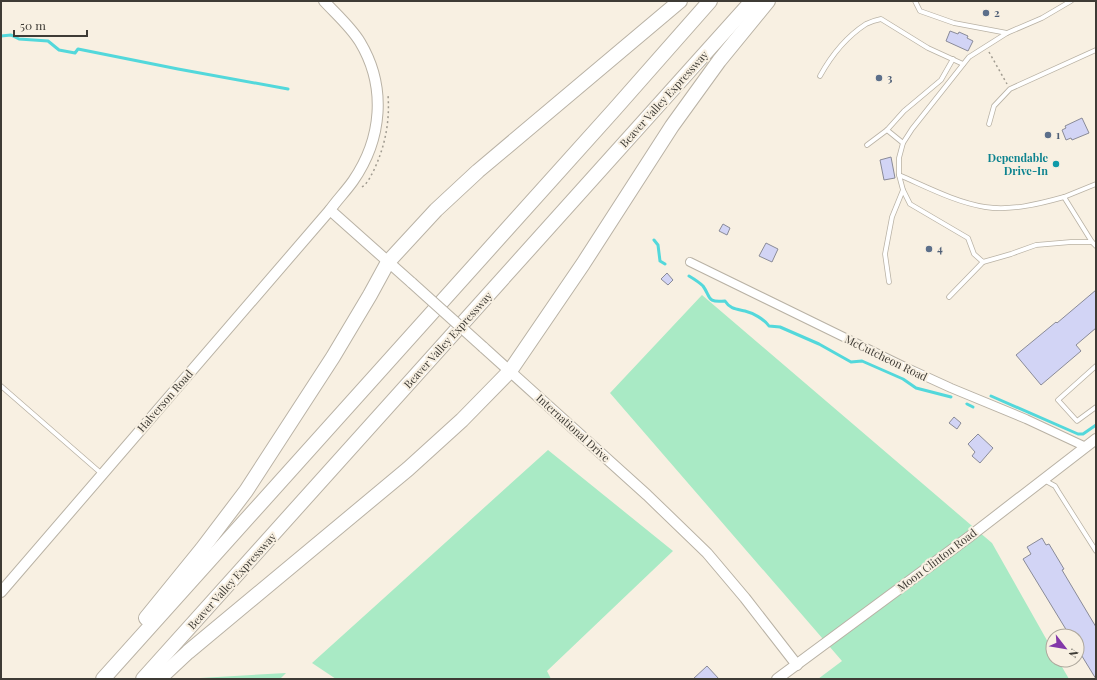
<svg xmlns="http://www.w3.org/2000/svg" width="1097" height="680" font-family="'Playfair Display',serif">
<rect width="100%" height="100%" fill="#f8f0e2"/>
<g fill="#a9eac5">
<polygon points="702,295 992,543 1053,651 1053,660 1058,660 1069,679 818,679 842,661 610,393"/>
<polygon points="548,450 673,551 547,671 551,679 336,679 312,663"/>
<polygon points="286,673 280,679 199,679 200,678"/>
</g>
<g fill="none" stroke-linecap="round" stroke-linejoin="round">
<g stroke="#53d8db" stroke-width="3">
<polyline points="1,36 11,35 19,39 48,41 59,50 75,53 78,49 178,69 288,89"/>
<polyline points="654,240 658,245 660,261 665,264"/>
<path d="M689,276c5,3 10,6 14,10 8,11 3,17 22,15 5,8 11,8 20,10 8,2 19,8 24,15l11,1 39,17 32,18 11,-1 41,18 13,9 35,9"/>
<polyline points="991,396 1078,434 1083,434 1096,425"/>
<polyline points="967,404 973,407"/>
</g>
</g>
<g fill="#d2d4f5" stroke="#8a8b98">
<polygon points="950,31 958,34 959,32 968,36 967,38 973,41 968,51 946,41"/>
<polygon points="1082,118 1089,133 1072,140 1071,138 1066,140 1062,130 1066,128 1065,126"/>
<polygon points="891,157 895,178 884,180 880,160"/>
<polygon points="723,224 730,228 727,235 719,231"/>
<polygon points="766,243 778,249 772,262 759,256"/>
<polygon points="667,273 673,280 668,285 661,279"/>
<polygon points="1096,290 1096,328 1076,345 1081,351 1041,385 1016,355 1056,322 1057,323"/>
<polygon points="954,417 961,423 957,429 949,423"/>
<polygon points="978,434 993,448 980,463 972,456 975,452 968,444"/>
<polygon points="1042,538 1046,545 1049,544 1064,569 1062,570 1096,627 1096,679 1077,648 1077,636 1070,636 1023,559 1031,554 1027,547"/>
<polygon points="707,666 719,679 693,679"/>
</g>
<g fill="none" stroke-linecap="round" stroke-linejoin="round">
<g stroke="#b9b2a5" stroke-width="5.5">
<g id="service">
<polyline points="915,1 920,11 954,23 1007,33"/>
<polyline points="1071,1 1042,18 1007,33 969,57 912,129 903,143 899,158 899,175 903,190 910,204 968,238 974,254 983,262 1011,254 1036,245 1071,242 1092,242 1096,246"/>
<path d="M820,76c11,-20 26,-39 46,-52 4,-2 10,-4 15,-5l47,29 35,16"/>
<polyline points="989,124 994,106 1010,89 1096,50"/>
<polyline points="887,130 903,143"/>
<polyline points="867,145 887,130 904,111 941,80 953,59"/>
<path d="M899,175c28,12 56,27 86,32 26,4 54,-3 79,-10l28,45"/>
<polyline points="1064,197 1096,184"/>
<polyline points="889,282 885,254 892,217 903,190"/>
<polyline points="949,297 983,262"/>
<polyline points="1096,366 1058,400 1077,421 1096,407"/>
<polyline points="1,386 102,474"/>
<polyline points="1044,480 1055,486 1058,491 1096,551"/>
</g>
</g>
<g stroke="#b9b2a5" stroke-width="10">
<polyline id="minor" points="690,262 905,367 951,388 1026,419 1086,447"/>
</g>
<g stroke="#b9b2a5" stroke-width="12">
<g id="tertiary">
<polyline points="330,210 412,283"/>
<polyline points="483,347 647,495 707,553 745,598 797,665"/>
<path d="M1,592l329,-382c7,-10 16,-19 23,-29 29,-42 34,-94 7,-139 -9,-15 -24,-28 -36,-41"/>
<polyline points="777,679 969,537 1096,439"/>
</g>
</g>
<g stroke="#b9b2a5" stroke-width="16">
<g id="motorway">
<polyline points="146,618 202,549 246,491 333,357 370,295 388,262 436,210 478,171 680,1"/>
<polyline points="103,679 614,110 710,1"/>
<polyline points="143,679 752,1"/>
<polyline points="159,679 188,652 408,469 462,420 510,371 583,264 672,126 719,61 768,1"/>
</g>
</g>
<g stroke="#a09b90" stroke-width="1.5" stroke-dasharray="2 3" stroke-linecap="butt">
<polyline points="989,52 1007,84"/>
<path d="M362,187c6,-4 8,-10 11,-15 12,-25 17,-50 15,-77"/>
</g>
<use href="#service" stroke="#fff" stroke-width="4"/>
<use href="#minor" stroke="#fff" stroke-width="8"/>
<use href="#tertiary" stroke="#fff" stroke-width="10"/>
<use href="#motorway" stroke="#fff" stroke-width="14"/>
<g stroke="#b9b2a5" stroke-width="12" stroke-linecap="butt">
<polyline id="tertiary-bridge" points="412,283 483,347"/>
</g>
<use href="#tertiary-bridge" stroke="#fff" stroke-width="10"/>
</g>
<g fill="#5c6f8a" stroke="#f8f0e2" stroke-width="1.5">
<circle cx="986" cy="13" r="4"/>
<circle cx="879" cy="78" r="4"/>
<circle cx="1048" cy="135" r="4"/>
<circle cx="929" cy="249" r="4"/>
</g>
<circle fill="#0f9aa8" stroke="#f8f0e2" stroke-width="1.5" cx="1056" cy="164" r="4"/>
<g text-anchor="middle" stroke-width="4" stroke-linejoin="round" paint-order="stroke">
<g font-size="11" font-weight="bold" fill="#4e5e75" stroke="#f8f0e2" text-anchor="start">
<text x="994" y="17">2</text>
<text x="887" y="82">3</text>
<text x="1056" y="139">1</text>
<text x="937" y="253">4</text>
</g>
<g font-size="11" fill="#3e3b35" stroke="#f8f0e2">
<text transform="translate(664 99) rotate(-48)" y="4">Beaver Valley Expressway</text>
<text transform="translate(448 340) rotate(-48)" y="4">Beaver Valley Expressway</text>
<text transform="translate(886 358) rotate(26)" y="4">McCutcheon Road</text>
<text transform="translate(165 401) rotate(-49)" y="4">Halverson Road</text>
<text transform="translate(573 428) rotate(42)" y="4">International Drive</text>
<text transform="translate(937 560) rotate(-37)" y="4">Moon Clinton Road</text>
<text transform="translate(232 581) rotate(-48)" y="4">Beaver Valley Expressway</text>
</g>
<g font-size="11" font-weight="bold" fill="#0d838f" stroke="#f8f0e2" text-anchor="end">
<text x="1048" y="162">Dependable<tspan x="1048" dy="13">Drive-In</tspan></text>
</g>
</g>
<rect width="1097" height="680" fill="none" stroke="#3e3b35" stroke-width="4"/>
<g transform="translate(1065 648) rotate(121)"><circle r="19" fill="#f8f0e2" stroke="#aea89d"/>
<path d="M0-3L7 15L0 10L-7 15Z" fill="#8338a9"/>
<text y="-6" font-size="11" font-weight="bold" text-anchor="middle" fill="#3e3b35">N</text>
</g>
<path d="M14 30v6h73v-6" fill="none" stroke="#3e3b35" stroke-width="2"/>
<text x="20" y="30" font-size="12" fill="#3e3b35" stroke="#f8f0e2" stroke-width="3" paint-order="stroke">50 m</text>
</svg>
